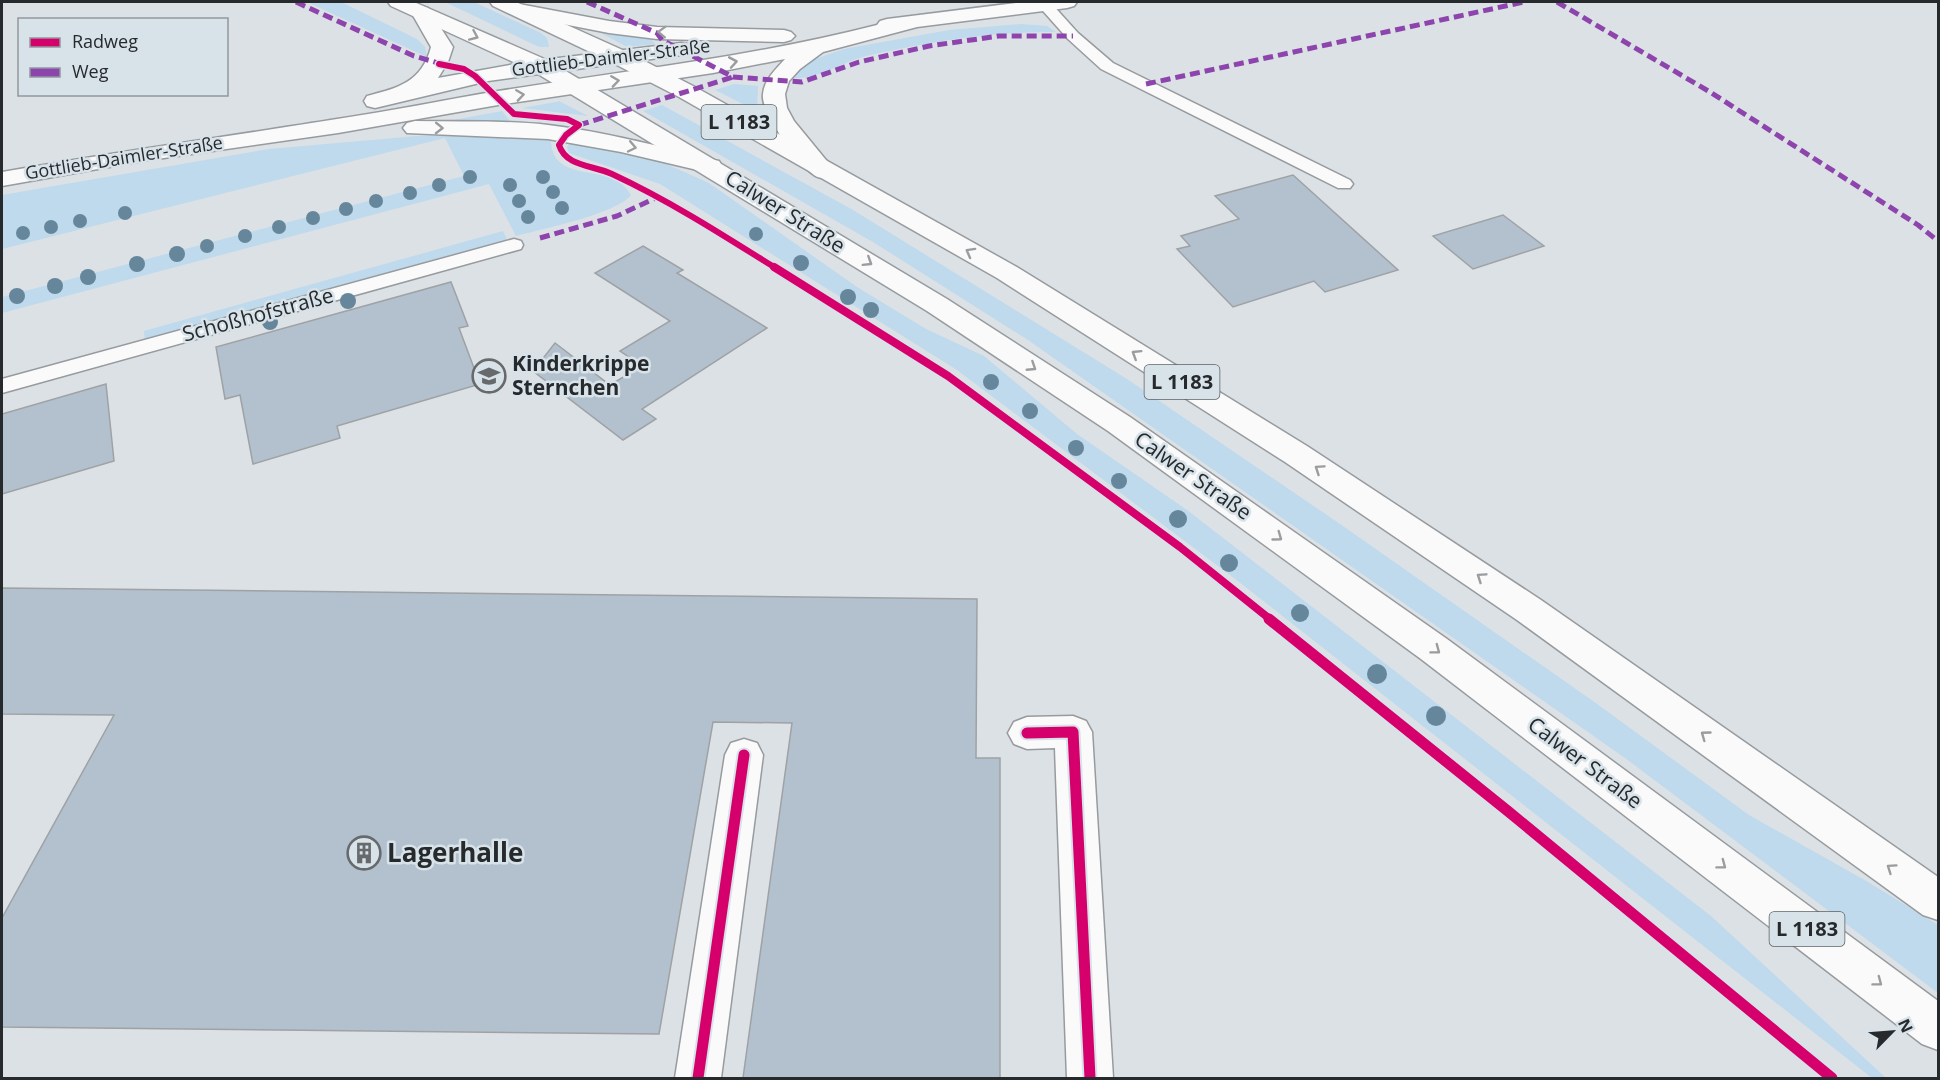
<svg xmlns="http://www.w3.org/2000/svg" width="1940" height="1080" font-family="'Open Sans',sans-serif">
<rect width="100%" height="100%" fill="#dce1e5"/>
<g fill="#bfd9ed">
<polygon points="307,2 341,2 417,39 425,47 427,57"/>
<polygon points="445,2 474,2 541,33 547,38 549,47 539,47"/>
<path d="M1021,24l26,2 9,6c-63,-1 -128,10 -190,24 -24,6 -49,24 -74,22l11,-11 12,-8 29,-10 105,-19z"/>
<polygon points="594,29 649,37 655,44 627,47"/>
<polygon points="734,84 758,86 757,111 715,90"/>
<polygon points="559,101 588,116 522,108 556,102"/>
<polygon points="662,105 853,210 1127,379 1340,524 1593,701 1749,815 1868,882 1938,925 1938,993 1625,758 1028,340 873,242 643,111"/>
<polygon points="502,111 509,120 564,125 562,128 443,122"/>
<path d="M496,135l55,4c0,48 62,21 80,56 -15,19 -89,34 -115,41l-27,-52 -487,129v-16l462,-121 -19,-38 -443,111v-54l267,-46 148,-13z"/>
<polygon points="571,142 628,153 664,163 709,183 857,287 926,329 984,356 1077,434 1187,510 1711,916 1886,1078 1872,1078 1234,578 957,370 660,184 569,153 567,147"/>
<polygon points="503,231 507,240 145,342 144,331"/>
</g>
<g fill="#b2c1cd" stroke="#9fa2a5" stroke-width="1.5">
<polygon points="1293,175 1398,270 1325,292 1314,281 1233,307 1177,249 1190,246 1181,236 1239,219 1215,196"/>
<polygon points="1503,215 1544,246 1473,269 1433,236"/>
<polygon points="643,246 683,270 677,273 767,328 642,409 656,419 623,440 533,371 555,343 610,385 642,366 620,351 670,321 595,273"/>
<polygon points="451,282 468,326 459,328 480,384 337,426 340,438 253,464 240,395 225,399 216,347"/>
<polygon points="106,384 114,461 2,494 2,414"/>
<polygon points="2,588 977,599 976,758 1000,758 1000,1078 743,1078 792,723 713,722 659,1034 2,1027 2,918 114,715 2,714"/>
</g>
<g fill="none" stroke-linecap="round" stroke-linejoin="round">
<g stroke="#979b9e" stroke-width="3">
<g id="lane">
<polygon points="1035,2 1050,2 1078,33 1113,63 1350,180 1353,184 1350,188 1338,188 1101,69 1068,39"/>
<polygon points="514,239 521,241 523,245 521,249 2,393 2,379"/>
</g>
</g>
<g stroke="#979b9e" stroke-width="3">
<g id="street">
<polygon points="1073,716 1086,721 1092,732 1113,1078 1067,1078 1055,748 1027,749 1014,744 1008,733 1014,722 1027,717"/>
<polygon points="744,739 757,743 763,755 721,1078 675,1078 725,755 731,743"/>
</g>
</g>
<g stroke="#979b9e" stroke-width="3">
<g id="secondary">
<path d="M1023,2h54l-3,4 -7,2 -150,19 -94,25 -23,17 -11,12 -4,13 2,14 7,13 41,50 -3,5c-6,2 -13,3 -18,-1 -15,-10 -54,-63 -51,-81 1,-14 13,-25 22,-35l-72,14 -215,32 -160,28 -195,28 -141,25v-14c112,-20 223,-35 335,-53 54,-8 107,-19 161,-28 127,-20 254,-34 379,-66l3,-4 7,-2z"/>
<polygon points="519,4 609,21 657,27 784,30 791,32 795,36 791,40 784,42 657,39 609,33 512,14 509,10 512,6"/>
<path d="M421,6l7,2 25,39 -5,15 -10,16 88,-16 155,-19 8,1 3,5 -3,5 -8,1 -193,26 -113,27 -8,-2 -3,-5 3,-5c31,-8 55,-14 64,-49l-20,-35 3,-4z"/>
<path d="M415,121c44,1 89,-1 133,4 58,7 114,22 171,36l3,5 -3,5 -9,2 -89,-21 -73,-13 -141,-6 -4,-5 4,-5z"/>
</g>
</g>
<g stroke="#979b9e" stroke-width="3">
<g id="primary">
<polygon points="388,2 414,2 549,61 947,299 1130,417 1447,639 1938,1001 1938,1050 1922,1044 1421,659 1108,431 927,311 533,71 391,6"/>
<polygon points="490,2 516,2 627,52 695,87 1015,266 1307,446 1541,600 1938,877 1938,920 1923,915 1517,620 1285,462 997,278 679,97 611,62 493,6"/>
</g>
</g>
<use href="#lane" fill="#fafafb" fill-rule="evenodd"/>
<use href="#street" fill="#fafafb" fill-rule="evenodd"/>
<use href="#secondary" fill="#fafafb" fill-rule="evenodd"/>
<use href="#primary" fill="#fafafb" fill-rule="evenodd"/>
<g stroke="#8e44ad" stroke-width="5" stroke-dasharray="10 5" stroke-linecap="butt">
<polyline points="296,2 414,56 445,65"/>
<polyline points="587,2 657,33 662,40 733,77 802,82 859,62 929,46 999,36 1073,36"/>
<polyline points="1557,2 1710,92 1918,225 1938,241"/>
<polyline points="1146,84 1524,2"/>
<polyline points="579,125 733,77"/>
<polyline points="540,238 617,216 660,196"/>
</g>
<g stroke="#d8e2e9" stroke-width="9">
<path id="cycleway-far2" d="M439,64l25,5 11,7 39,38 53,5 12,6 -13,10 -7,10c7,22 34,20 53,29 58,27 111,61 165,95"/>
</g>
<g stroke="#d8e2e9" stroke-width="12">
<polyline id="cycleway-far1" points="774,267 948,376 1180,547 1271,620"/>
</g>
<g stroke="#d8e2e9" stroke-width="15">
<g id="cycleway">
<polyline points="1269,619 1509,812 1832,1078"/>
<polyline points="1027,733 1073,732 1090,1078"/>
<polyline points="698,1078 744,755"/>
</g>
</g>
<use href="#cycleway-far2" stroke="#d6006c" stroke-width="6"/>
<use href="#cycleway-far1" stroke="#d6006c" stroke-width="8"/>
<use href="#cycleway" stroke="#d6006c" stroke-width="11"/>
</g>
<g fill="#66879b">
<circle cx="470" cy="177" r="7"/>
<circle cx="543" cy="177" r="7"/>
<circle cx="439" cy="185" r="7"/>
<circle cx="510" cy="185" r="7"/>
<circle cx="553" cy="192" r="7"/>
<circle cx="410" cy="193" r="7"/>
<circle cx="376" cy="201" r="7"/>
<circle cx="519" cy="201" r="7"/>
<circle cx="562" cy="208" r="7"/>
<circle cx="346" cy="209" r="7"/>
<circle cx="125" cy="213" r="7"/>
<circle cx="528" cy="217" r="7"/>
<circle cx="313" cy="218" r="7"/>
<circle cx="80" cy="221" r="7"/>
<circle cx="51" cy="227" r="7"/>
<circle cx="279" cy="227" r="7"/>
<circle cx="23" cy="233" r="7"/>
<circle cx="756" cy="234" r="7"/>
<circle cx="245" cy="236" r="7"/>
<circle cx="207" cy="246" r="7"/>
<circle cx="177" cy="254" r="8"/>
<circle cx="801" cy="263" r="8"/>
<circle cx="137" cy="264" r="8"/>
<circle cx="88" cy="277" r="8"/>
<circle cx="55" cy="286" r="8"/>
<circle cx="17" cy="296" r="8"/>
<circle cx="848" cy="297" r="8"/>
<circle cx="348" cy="301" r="8"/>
<circle cx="871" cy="310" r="8"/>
<circle cx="270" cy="322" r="8"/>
<circle cx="991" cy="382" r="8"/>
<circle cx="1030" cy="411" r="8"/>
<circle cx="1076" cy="448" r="8"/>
<circle cx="1119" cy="481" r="8"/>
<circle cx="1178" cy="519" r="9"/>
<circle cx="1229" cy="563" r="9"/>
<circle cx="1300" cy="613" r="9"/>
<circle cx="1377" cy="674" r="10"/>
<circle cx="1436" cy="716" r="10"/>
</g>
<defs><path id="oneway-chevron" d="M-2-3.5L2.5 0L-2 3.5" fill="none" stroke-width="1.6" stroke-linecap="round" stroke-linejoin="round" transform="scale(1.5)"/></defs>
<g stroke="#9b9c9e">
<use href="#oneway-chevron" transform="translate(662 32) rotate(-178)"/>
<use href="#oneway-chevron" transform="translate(474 36) rotate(24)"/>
<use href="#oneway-chevron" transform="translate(733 62) rotate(-10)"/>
<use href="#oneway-chevron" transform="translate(615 81) rotate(-8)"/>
<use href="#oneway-chevron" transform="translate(520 95) rotate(-8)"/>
<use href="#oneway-chevron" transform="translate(439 128) rotate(1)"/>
<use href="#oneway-chevron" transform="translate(632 147) rotate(12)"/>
<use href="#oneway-chevron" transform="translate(970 252) rotate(-151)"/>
<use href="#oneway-chevron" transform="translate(868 262) rotate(32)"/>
<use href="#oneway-chevron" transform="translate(1136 354) rotate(-148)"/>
<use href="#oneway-chevron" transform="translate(1032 367) rotate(33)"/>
<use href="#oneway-chevron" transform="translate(1319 469) rotate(-146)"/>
<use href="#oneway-chevron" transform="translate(1278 537) rotate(36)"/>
<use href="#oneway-chevron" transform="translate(1481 577) rotate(-146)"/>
<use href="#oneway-chevron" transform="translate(1436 650) rotate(37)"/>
<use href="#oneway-chevron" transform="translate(1705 735) rotate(-144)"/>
<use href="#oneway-chevron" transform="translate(1722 865) rotate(37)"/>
<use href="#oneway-chevron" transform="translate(1891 868) rotate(-145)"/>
<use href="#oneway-chevron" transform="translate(1878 982) rotate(37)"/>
</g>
<defs>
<g id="school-ring" transform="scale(1.725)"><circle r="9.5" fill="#d8e2e9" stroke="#666a6d" stroke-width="1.5"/><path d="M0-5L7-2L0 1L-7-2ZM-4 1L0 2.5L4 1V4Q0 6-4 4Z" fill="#666a6d"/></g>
<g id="building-ring" transform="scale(1.725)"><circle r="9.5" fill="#d8e2e9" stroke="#666a6d" stroke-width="1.5"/><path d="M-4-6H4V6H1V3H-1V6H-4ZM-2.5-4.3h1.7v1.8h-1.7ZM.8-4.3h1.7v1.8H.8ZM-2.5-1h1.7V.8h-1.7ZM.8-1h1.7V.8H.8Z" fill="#666a6d"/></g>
</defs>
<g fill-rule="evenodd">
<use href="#school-ring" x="489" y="376"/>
<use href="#building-ring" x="364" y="853"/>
</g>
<g text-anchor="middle" stroke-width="5" stroke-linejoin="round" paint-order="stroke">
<g font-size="18" fill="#262a2d" stroke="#d8e2e9">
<text transform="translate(611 58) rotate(-7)" y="6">Gottlieb-Daimler-Straße</text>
<text transform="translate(124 158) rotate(-9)" y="6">Gottlieb-Daimler-Straße</text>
</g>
<g fill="#d8e2e9" stroke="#5b6165" stroke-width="1.5">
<rect x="701.5" y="105" width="75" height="34" rx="4.5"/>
<rect x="1144.5" y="365" width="75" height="34" rx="4.5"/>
<rect x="1769.5" y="912" width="75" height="34" rx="4.5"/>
</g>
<g font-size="20" font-weight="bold" fill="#262a2d">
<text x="739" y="129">L 1183</text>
<text x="1182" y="389">L 1183</text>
<text x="1807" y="936">L 1183</text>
</g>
<g font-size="21" fill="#262a2d" stroke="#d8e2e9">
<text transform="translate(785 212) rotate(32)" y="7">Calwer Straße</text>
<text transform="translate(258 315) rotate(-15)" y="7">Schoßhofstraße</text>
<text transform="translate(1193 476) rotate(35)" y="7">Calwer Straße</text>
<text transform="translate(1585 763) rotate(37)" y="7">Calwer Straße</text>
</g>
<g font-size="21" font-weight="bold" fill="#262a2d" stroke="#d8e2e9" text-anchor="start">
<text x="512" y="371">Kinderkrippe<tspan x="512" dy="24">Sternchen</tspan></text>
</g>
<g font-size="26" font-weight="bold" fill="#262a2d" stroke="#d8e2e9" text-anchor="start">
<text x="387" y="862">Lagerhalle</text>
</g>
</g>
<rect width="1940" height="1080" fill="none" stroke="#262a2d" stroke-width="6"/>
<rect x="18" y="18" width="210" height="78" fill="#d8e2e9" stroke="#91989e" stroke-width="1.5"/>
<rect x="30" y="38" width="30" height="9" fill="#d6006c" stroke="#91989e" stroke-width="1.5"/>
<text x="72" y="48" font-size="18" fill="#262a2d">Radweg</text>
<rect x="30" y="68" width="30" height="9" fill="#8e44ad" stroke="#91989e" stroke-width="1.5"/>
<text x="72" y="78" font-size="18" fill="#262a2d">Weg</text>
<g transform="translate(1892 1032) rotate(65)" stroke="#d8e2e9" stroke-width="4.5" paint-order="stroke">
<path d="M0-4.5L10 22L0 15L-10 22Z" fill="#262a2d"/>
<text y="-9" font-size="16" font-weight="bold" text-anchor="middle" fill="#262a2d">N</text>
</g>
</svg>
